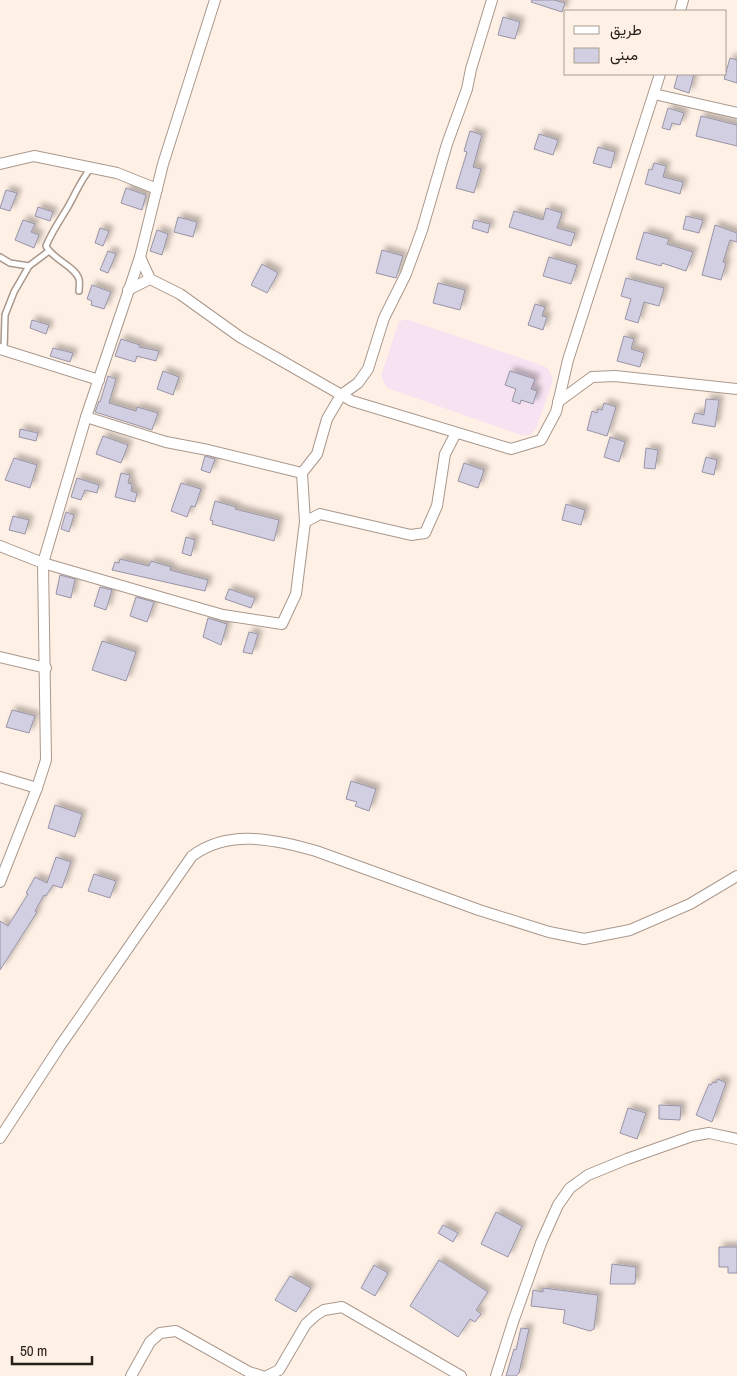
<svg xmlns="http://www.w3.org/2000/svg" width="737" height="1376" font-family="'Archivo Narrow',Vazirmatn,sans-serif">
<defs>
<filter id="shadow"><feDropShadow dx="4.5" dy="-4.5" stdDeviation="2.5" flood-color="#0004"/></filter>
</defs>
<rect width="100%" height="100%" fill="#fff0e5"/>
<polygon fill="#f7e2f1" points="403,320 409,320 544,366 549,370 553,380 536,429 532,433 529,435 521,435 387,388 382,378 382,373 397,327 399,322"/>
<g fill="#d3cfe2" stroke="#9894a6" filter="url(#shadow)">
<polygon points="532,0 554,0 565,3 562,12 531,2"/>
<polygon points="503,17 520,22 515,39 498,35"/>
<polygon points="730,58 737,60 737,83 724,79"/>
<polygon points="678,74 694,74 689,93 674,88"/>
<polygon points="668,108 684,113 680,125 672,123 670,130 662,128"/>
<polygon points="701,116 737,125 737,146 696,136"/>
<polygon points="470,131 482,135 473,167 481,169 474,193 456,188 467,152 464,151"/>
<polygon points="539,134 558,140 553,155 534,149"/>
<polygon points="598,147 615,152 611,168 593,163"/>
<polygon points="654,163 666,166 663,177 683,182 680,194 645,184 649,169 652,170"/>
<polygon points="126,188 146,195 142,210 121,203"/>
<polygon points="6,190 17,193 10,211 0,208"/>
<polygon points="38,207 53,212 50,221 35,216"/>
<polygon points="546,208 562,213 557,228 575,233 571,246 509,227 514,211 543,220"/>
<polygon points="686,216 703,220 699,233 683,229"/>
<polygon points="178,217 197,222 193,237 174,232"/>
<polygon points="23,220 35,224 31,232 39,235 34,248 15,240"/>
<polygon points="474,220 490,224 488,233 472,228"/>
<polygon points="715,225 737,233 737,242 730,240 723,262 726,263 721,280 702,275"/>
<polygon points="100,228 109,231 103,246 95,243"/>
<polygon points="157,230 168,234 162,255 150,251"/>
<polygon points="644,232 669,239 667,244 693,252 686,271 662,263 661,266 636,259"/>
<polygon points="382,250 403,256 396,278 376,273"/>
<polygon points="108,251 116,254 108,273 100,270"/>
<polygon points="549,257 577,265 571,284 543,276"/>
<polygon points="262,264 278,273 267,293 251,285"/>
<polygon points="626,278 664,288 659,306 644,302 638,323 625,319 631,299 621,296"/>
<polygon points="438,283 465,290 460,310 433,303"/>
<polygon points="92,285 111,292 104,309 91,305 92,301 87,299"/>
<polygon points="535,304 545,307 542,316 547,317 543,330 528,325"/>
<polygon points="32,320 49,325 46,334 30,328"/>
<polygon points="624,336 634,339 631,349 644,353 640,367 617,361"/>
<polygon points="121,339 140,345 139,347 159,351 156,361 137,356 135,362 115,356"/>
<polygon points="53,348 73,353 70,362 50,356"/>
<polygon points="163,371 179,377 173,395 157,389"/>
<polygon points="510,371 535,379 531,389 537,391 533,404 521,400 520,404 512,401 516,389 505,385"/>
<polygon points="108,376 116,379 109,403 136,411 137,407 158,413 152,430 95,412 99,401 100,402"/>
<polygon points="706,399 719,400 715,427 692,423 695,413 704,415"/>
<polygon points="604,403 616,407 607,436 587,430 592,411 597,413 598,409 602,410"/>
<polygon points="20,429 38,433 36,441 19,437"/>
<polygon points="103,436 128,445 121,463 96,454"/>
<polygon points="610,437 625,442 619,462 604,457"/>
<polygon points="646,448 658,450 655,469 644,468"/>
<polygon points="205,456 215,459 210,473 201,470"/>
<polygon points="706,457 717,460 714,475 702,472"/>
<polygon points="14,458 37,465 30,488 5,480"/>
<polygon points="464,463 484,470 478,488 458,481"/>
<polygon points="121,473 130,475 128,483 132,484 131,491 137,493 135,502 115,497"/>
<polygon points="77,478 99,485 97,493 85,490 81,500 71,497"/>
<polygon points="181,483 201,489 195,507 191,506 187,517 171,511"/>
<polygon points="215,501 236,507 235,509 279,520 274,541 212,524 213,521 210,520"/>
<polygon points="566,504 585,510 581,525 562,520"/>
<polygon points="66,512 74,515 69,532 61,529"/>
<polygon points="13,516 29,520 25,534 9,530"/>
<polygon points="186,537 195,540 191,556 182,553"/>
<polygon points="120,559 149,566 151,561 171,567 170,570 208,580 205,591 112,570 115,562 119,563"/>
<polygon points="60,575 75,579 71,598 56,594"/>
<polygon points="100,587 112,590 106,610 94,606"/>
<polygon points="229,589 255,598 251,608 225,599"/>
<polygon points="136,597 154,602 147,622 130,616"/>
<polygon points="208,618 227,624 221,645 203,637"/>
<polygon points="249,632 258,634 252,654 243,652"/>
<polygon points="102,641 136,652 126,681 92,670"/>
<polygon points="12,710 35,716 29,733 6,727"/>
<polygon points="351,781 376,789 369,811 355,806 357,802 346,799"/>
<polygon points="55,805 82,814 75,837 48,828"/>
<polygon points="56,857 71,862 62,888 53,885 46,896 44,895 35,911 37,912 0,970 0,921 8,926 28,894 26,893 35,877 47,883"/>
<polygon points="94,874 116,881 110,898 88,891"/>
<polygon points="718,1079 726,1083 712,1122 696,1115 709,1084 711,1085 713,1082 716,1083"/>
<polygon points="659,1105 681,1106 680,1120 659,1119"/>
<polygon points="628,1108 646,1113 637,1139 620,1133"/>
<polygon points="496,1212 522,1226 508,1257 481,1244"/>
<polygon points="443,1225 458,1233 453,1242 438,1233"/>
<polygon points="719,1247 737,1247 737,1273 728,1273 728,1267 719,1267"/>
<polygon points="439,1260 488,1292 476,1310 481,1314 475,1322 470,1319 458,1337 410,1306"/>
<polygon points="612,1264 636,1267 635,1284 610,1284"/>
<polygon points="374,1265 388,1273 375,1296 361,1288"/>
<polygon points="290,1276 311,1288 296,1312 275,1300"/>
<polygon points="543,1288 598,1295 594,1329 590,1331 563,1323 565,1310 531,1306 533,1290 543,1292"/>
<polygon points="521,1328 529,1329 519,1373 516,1376 506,1376 514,1349 516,1350"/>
</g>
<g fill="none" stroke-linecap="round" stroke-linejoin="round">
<g stroke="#aa988c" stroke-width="8">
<g id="service">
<polyline points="0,257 10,263 29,266"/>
<path d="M79,291c0,-3 1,-9 0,-12 -4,-13 -27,-20 -33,-33 6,-15 15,-27 23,-41 8,-14 11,-24 22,-37"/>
<polyline points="4,350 5,315 14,292 29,266 49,251"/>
</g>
</g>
<g stroke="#aa988c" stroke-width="12">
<g id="minor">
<polyline points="680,11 683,0"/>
<polyline points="654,94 737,113"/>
<polyline points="0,164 34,156 117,173 157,189"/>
<polyline points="140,257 150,279"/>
<polyline points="128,290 150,279 180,294 240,337 352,401 511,449 541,440 556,412 568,360 660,74"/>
<polyline points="0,349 99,380"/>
<polyline points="558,402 592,377 615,376 737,389"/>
<polyline points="86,417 166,442 208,450 302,473 305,522"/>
<polyline points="302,473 317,454 327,419 341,395 358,383 368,369 384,318 406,274 422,230 447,144 467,89 471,69 492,0"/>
<polyline points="0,546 43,563 167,599 223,615 282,624 296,594 305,522 320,514 411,535 425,533 437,506 445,454 456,433"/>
<polyline points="0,657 46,668"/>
<polyline points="0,777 37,788"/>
<polyline points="0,882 37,788 46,760 43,563 86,417 140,257 163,164 215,0"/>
<path d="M0,1138l60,-92 132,-190c38,-28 83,-16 124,-5l163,59 70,22 35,7 46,-9 60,-26 47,-28"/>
<polyline points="131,1376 150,1342 160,1333 176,1331 249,1372 262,1376"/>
<polyline points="267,1376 279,1370 306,1324 316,1315 324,1310 342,1307 461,1376"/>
<polyline points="496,1376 513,1322 541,1243 558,1205 570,1188 588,1175 627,1159 692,1136 709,1133 737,1139"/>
</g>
</g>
<use href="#service" stroke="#fff" stroke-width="5"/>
<use href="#minor" stroke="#fff" stroke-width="10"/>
</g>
<rect x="564" y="10" width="162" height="65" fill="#fff0e5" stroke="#a89d94"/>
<rect x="574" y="26" width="25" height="8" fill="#ffffff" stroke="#a89d94"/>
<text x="610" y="35" font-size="15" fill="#26201b">طريق</text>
<rect x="574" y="48" width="25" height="15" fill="#d3cfe2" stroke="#a89d94"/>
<text x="610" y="60" font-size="15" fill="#26201b">مبنى</text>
<path d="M12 1356v8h80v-8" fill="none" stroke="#26201b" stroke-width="2.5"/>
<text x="20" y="1356" font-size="15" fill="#26201b" stroke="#fff0e5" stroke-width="4" paint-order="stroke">50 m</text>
</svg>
